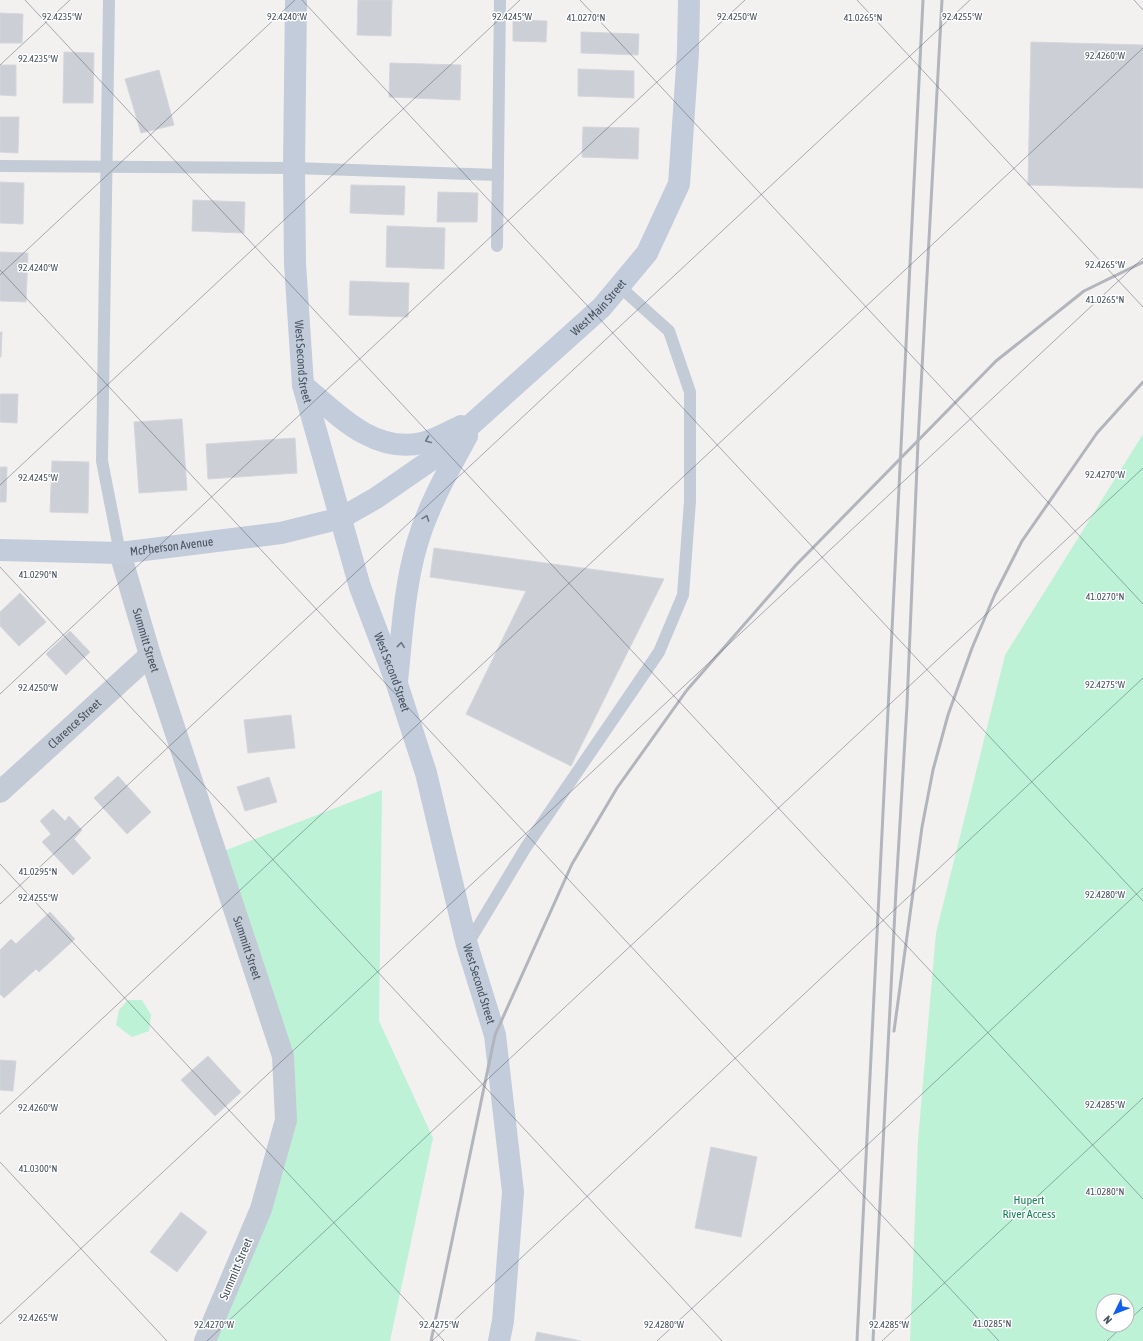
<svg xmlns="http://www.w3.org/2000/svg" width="1143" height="1341" font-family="'Asap Condensed',sans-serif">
<rect width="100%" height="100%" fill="#f3f0f0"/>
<g fill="#bdf2d6" fill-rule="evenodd">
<path d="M1143,434v907h-233l8,-201 18,-207 69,-278zM1103,1301h24v24h-24z"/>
<polygon points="382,790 379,1021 433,1138 390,1341 205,1341 286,1120 283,1056 216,854"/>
<polygon points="128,1000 142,1000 151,1015 149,1031 132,1037 116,1025 119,1010"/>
</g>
<g fill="#cccfd5" stroke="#d4d6dc">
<polygon points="358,0 392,0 391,36 357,35"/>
<polygon points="0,13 23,14 22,43 0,43"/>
<polygon points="513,20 547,21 546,42 513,41"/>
<polygon points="581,32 639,34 638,55 581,53"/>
<polygon points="1031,42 1143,45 1143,188 1028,185"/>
<polygon points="64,52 94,53 93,103 63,103"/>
<polygon points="390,63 461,65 460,100 389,97"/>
<polygon points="0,65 16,65 16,96 0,95"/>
<polygon points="578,69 634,71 634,98 578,96"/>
<polygon points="159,70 174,125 141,133 125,79"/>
<polygon points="0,117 19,117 18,153 0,152"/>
<polygon points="583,127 639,128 638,159 582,157"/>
<polygon points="0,182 24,183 23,224 0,223"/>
<polygon points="351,185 405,186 404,215 350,213"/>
<polygon points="438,192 478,193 477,222 437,222"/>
<polygon points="193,200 245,202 244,233 192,231"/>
<polygon points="387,226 445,228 444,269 386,267"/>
<polygon points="0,252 28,253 26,302 0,301"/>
<polygon points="350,281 409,283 408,317 349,315"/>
<polygon points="0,332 2,332 1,357 0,357"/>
<polygon points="0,394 18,394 17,423 0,422"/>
<polygon points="182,419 187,490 139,493 134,422"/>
<polygon points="295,438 297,473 208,479 206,444"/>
<polygon points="52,461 89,462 88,513 50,512"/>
<polygon points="0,467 7,467 6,502 0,502"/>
<polygon points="434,548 664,579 571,766 466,714 526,591 430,577"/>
<polygon points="20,593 46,622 19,646 0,626 0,612"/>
<polygon points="70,631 90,652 66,675 46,654"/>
<polygon points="291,715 295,748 248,753 244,720"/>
<polygon points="118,776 151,812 127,834 94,798"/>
<polygon points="269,777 277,802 245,811 237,787"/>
<polygon points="53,809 65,821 69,816 82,830 74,839 91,858 73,875 42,842 51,834 40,821"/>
<polygon points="50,912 75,939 39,972 36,969 4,998 0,994 0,950 11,939 16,944"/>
<polygon points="208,1056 241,1092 215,1116 181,1080"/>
<polygon points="0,1060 16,1061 13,1091 0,1090"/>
<polygon points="711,1147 757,1157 741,1237 695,1228"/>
<polygon points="181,1212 207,1232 177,1272 150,1252"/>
<polygon points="537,1332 581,1341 535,1341"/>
</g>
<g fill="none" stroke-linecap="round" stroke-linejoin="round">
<g stroke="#c3cbd6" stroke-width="12">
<polyline points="109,0 102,461 120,553"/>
<polyline points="0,166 294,168 498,175"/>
<polyline points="497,246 500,0"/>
<polyline points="467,945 526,847 659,652 683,595 690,501 690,392 669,331 619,286"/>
</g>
<g stroke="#c3cbd6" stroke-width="22">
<path id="s1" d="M120,553l30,102 133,401 3,64 -25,89 -56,132"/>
<path id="s2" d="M0,792l150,-137"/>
</g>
<g stroke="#c2ccda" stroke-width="22">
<path id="s3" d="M296,0l-2,168 1,96 8,121 57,202 37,97 29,89 41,172 28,90 18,157 -10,129 -4,20"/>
<path d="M303,385c34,29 70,69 119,58 13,-3 27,-11 39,-17"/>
<path id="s4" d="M0,550l120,3 161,-20 60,-15 35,-20 58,-40 168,-151 45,-54 32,-69 9,-132 1,-52"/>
<path d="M397,681c5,-46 7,-93 20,-137 11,-38 31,-73 50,-108"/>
</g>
<g stroke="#b2b5bb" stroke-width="3">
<polyline points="894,1031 922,827 933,770 948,715 972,648 995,594 1022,541 1097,433 1143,382"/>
<polyline points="431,1341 495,1035 572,864 617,788 687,690 796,565 996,361 1084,291 1143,262"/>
<polyline points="857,1341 923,0"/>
<polyline points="873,1341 896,890 907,705 918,442 942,0"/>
</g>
</g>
<defs><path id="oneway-chevron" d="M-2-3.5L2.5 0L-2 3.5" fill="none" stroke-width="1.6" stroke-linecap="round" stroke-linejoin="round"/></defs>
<g stroke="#6c7784">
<use href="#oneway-chevron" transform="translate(428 440) rotate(157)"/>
<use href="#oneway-chevron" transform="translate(426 518) rotate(-70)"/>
<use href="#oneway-chevron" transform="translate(401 645) rotate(-84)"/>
</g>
<path fill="none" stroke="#47525f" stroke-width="1" stroke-opacity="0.45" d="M25,0l1118,1199M302,0l841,901M580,0l563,604M857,0l286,307M1134,0l9,10M0,65l70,-65M0,270l999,1071M0,275l295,-275M0,485l520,-485M0,567l722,774M0,694l745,-694M0,864l444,477M0,904l970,-904M0,1114l1143,-1066M0,1162l167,179M1127,1322l16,-15M0,1324l1143,-1066M207,1341l936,-873M432,1341l711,-663M657,1341l486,-453M882,1341l261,-243M1107,1341l17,-16"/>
<g text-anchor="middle" stroke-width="3" stroke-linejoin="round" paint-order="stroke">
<g font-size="12" fill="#47525f" stroke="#fff">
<text dy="4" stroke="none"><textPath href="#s4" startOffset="678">West Main Street</textPath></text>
<text dy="4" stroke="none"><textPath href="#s3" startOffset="362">West Second Street</textPath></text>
<text dy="4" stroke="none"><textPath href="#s4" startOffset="172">McPherson Avenue</textPath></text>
<text dy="4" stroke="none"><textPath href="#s1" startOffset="91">Summitt Street</textPath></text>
<text dy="4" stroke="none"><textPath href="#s3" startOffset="686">West Second Street</textPath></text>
<text dy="4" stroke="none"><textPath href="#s2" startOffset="101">Clarence Street</textPath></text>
<text dy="4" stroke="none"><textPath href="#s1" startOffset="415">Summitt Street</textPath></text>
<text dy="4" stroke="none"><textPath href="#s3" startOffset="1010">West Second Street</textPath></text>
<text transform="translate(236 1269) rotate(-67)" y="4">Summitt Street</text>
</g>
<g font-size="12" fill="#138556" stroke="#fff">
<text x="1029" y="1204">Hupert<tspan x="1029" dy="14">River Access</tspan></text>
</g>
</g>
<g font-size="10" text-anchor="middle" fill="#47525f" stroke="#fff" stroke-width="3" stroke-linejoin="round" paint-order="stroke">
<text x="62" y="20">92.4235°W</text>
<text x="287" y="20">92.4240°W</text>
<text x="512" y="20">92.4245°W</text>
<text x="737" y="20">92.4250°W</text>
<text x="962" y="20">92.4255°W</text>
<text x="586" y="21">41.0270°N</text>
<text x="863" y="21">41.0265°N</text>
<text x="1105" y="59">92.4260°W</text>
<text x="38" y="62">92.4235°W</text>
<text x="1105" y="268">92.4265°W</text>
<text x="38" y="271">92.4240°W</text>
<text x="1105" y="303">41.0265°N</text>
<text x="1105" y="478">92.4270°W</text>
<text x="38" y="481">92.4245°W</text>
<text x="38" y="578">41.0290°N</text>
<text x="1105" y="600">41.0270°N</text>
<text x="1105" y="688">92.4275°W</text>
<text x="38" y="691">92.4250°W</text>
<text x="38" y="875">41.0295°N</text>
<text x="1105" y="898">92.4280°W</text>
<text x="38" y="901">92.4255°W</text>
<text x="1105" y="1108">92.4285°W</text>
<text x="38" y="1111">92.4260°W</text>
<text x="38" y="1172">41.0300°N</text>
<text x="1105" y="1195">41.0280°N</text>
<text x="38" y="1321">92.4265°W</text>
<text x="992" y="1327">41.0285°N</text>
<text x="214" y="1328">92.4270°W</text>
<text x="439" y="1328">92.4275°W</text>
<text x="664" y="1328">92.4280°W</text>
<text x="889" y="1328">92.4285°W</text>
</g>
<g transform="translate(1115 1313) rotate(227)"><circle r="19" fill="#ffffff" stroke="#b5babf"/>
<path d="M0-3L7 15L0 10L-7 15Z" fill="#105eed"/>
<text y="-6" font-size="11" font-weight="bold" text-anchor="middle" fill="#47525f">N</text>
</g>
</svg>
